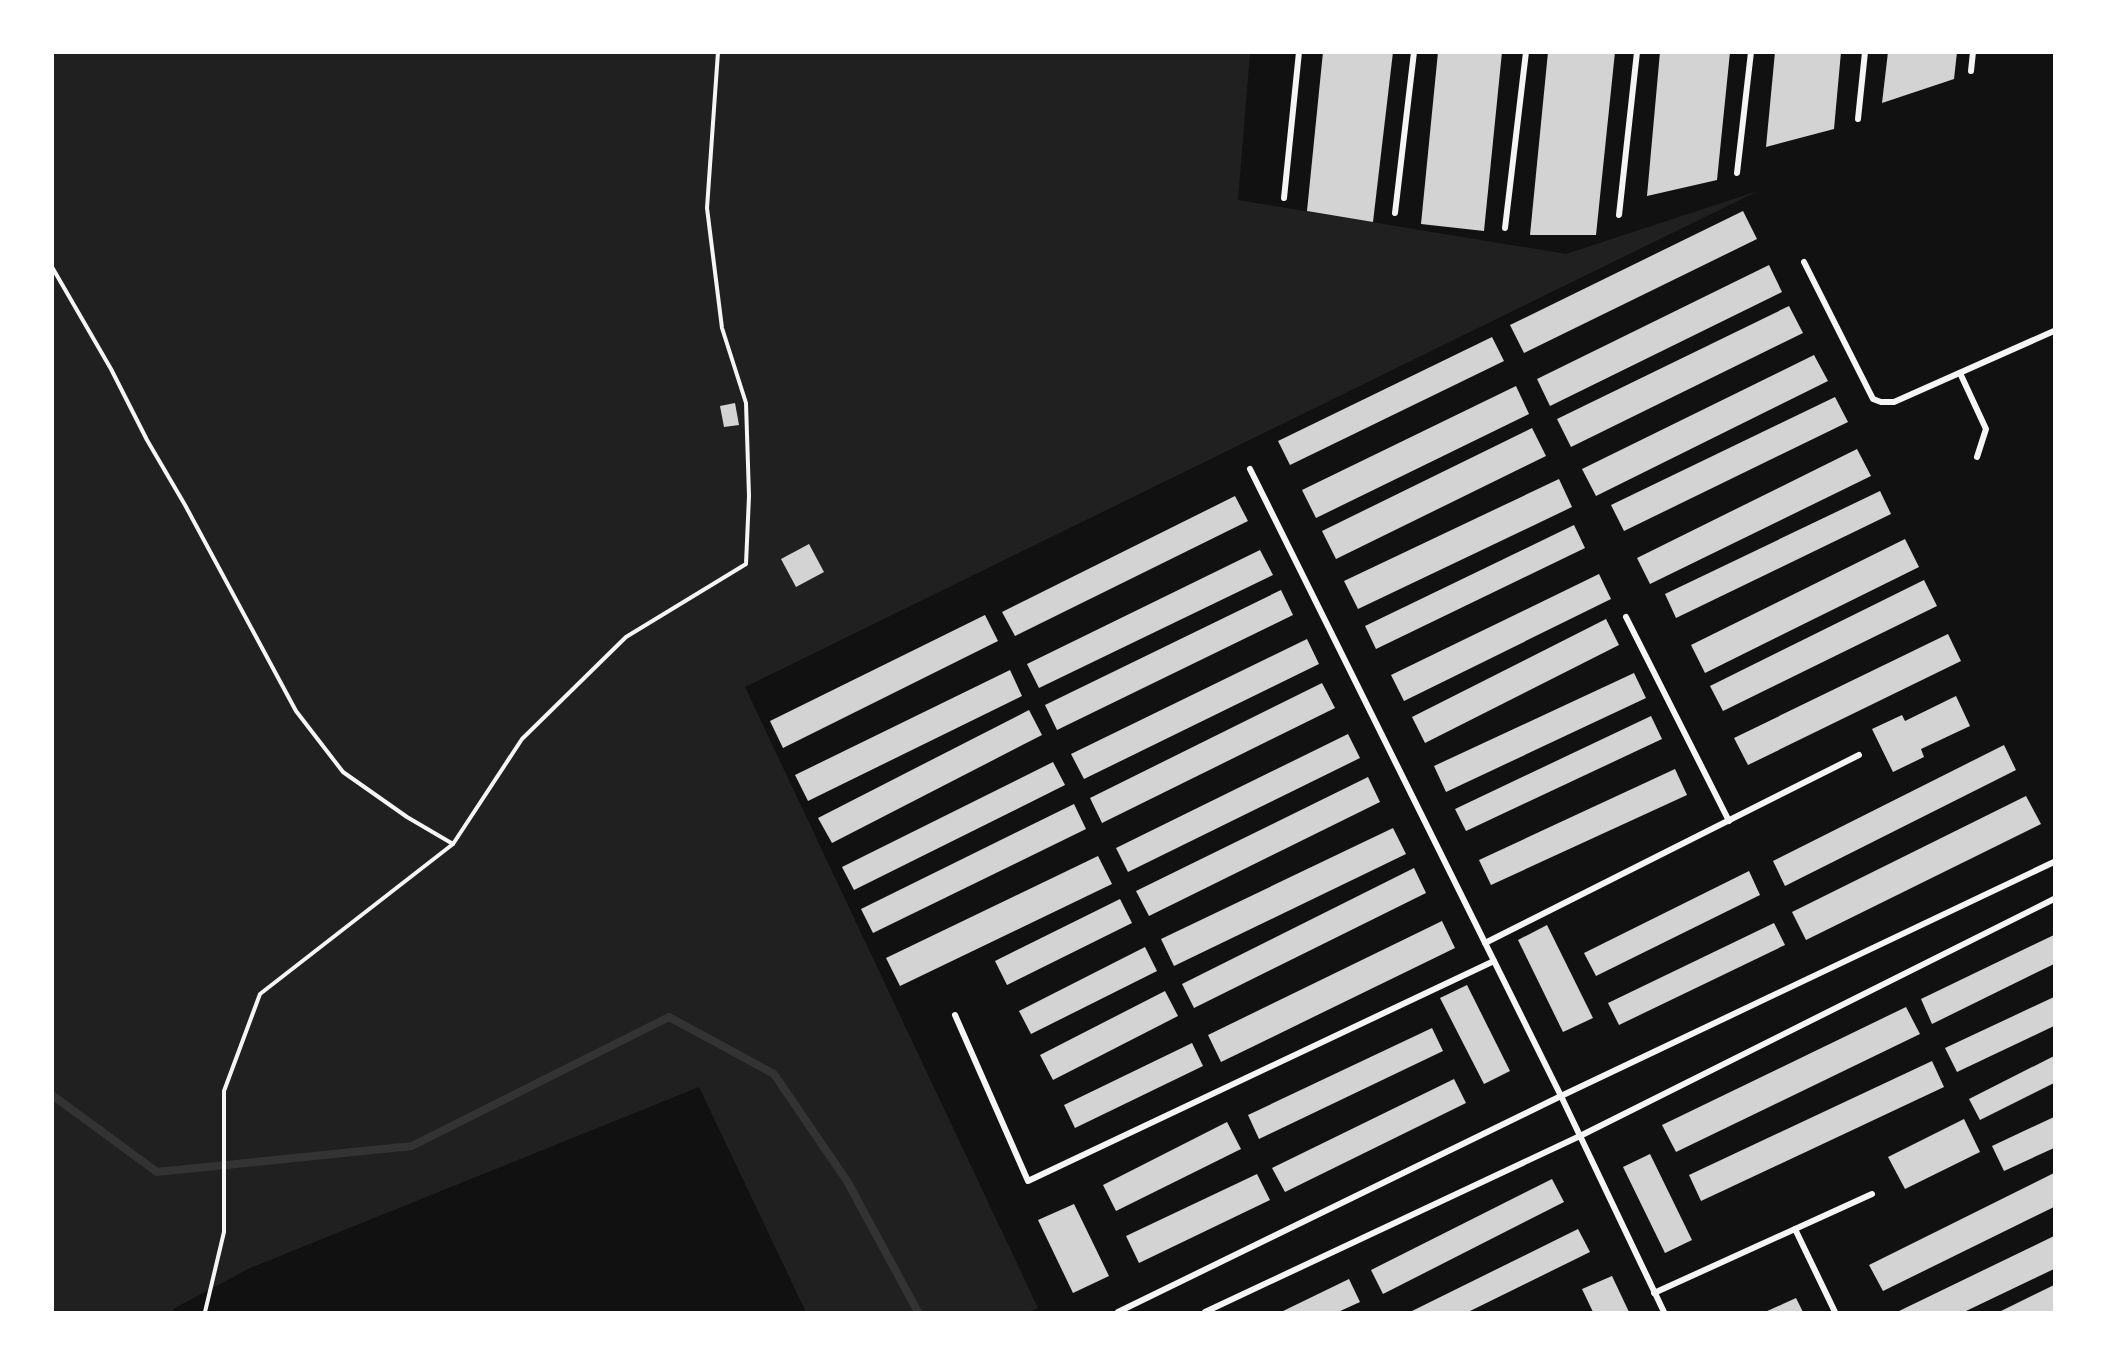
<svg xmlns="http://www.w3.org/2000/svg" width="2107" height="1365" font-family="'Nunito Sans',sans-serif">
<rect width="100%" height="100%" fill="#111"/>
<polygon fill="#202020" points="52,53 1250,53 1238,200 1566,254 1758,191 745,687 1038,1308 1028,1312 806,1312 699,1087 250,1268 173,1309 174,1312 53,1312"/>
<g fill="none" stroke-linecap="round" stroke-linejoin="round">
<polyline stroke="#333" stroke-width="8" points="52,1095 157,1172 412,1146 669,1017 774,1074 847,1181 918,1312"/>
</g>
<g fill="#d3d3d3">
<polygon points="1323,52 1393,52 1373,222 1307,211"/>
<polygon points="1438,52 1502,52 1484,231 1421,224"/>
<polygon points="1548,52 1615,52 1596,235 1530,235"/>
<polygon points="1660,52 1730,52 1717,180 1647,196"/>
<polygon points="1775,52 1841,52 1834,129 1766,147"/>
<polygon points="1888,52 1957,52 1954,79 1882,103"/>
<polygon points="1743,211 1757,239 1524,353 1510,325"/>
<polygon points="1769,265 1782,292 1550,406 1537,379"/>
<polygon points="1789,306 1803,333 1571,447 1557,419"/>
<polygon points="1492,337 1504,361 1290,465 1278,441"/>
<polygon points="1814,355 1828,381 1596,496 1582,469"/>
<polygon points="1516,386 1529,414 1316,518 1302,490"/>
<polygon points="1835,397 1848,422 1624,531 1611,505"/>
<polygon points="735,403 739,425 724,427 720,406"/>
<polygon points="1532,428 1546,456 1336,559 1322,531"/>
<polygon points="1857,449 1871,476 1650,584 1637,558"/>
<polygon points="1559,479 1572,507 1358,609 1344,581"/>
<polygon points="1880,491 1891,514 1676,618 1665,594"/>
<polygon points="1235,496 1248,521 1015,636 1002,612"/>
<polygon points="1574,525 1585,548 1376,649 1365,626"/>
<polygon points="1905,539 1919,567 1705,673 1691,645"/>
<polygon points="809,544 824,572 796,587 781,559"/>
<polygon points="1260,550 1273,575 1039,688 1027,664"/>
<polygon points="1599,574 1611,599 1404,701 1391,675"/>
<polygon points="1924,580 1937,606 1723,711 1710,686"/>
<polygon points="1281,590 1293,615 1057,730 1045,705"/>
<polygon points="985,615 998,641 783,748 770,721"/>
<polygon points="1606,619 1619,645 1425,743 1412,717"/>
<polygon points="1948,634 1961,661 1748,765 1734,738"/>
<polygon points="1307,639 1319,664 1084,779 1071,754"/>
<polygon points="1010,670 1022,696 808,801 795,775"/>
<polygon points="1634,673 1646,698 1446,792 1434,766"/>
<polygon points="1322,683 1335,708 1102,823 1090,798"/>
<polygon points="1956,696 1970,726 1921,749 1924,757 1893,772 1872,729 1902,715 1905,721"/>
<polygon points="1029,710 1042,735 832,843 818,818"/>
<polygon points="1651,716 1662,739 1466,831 1455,809"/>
<polygon points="1348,734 1360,758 1128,872 1116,848"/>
<polygon points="2004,745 2016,770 1785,886 1773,861"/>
<polygon points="1053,762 1065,785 854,890 842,867"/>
<polygon points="1675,769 1687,795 1491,885 1479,860"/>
<polygon points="1368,777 1380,802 1149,916 1136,891"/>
<polygon points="2026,796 2041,824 1806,940 1792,912"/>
<polygon points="1074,804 1086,829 873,933 861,909"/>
<polygon points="1393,828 1406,854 1174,966 1161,939"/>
<polygon points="1098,856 1112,884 900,986 886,958"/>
<polygon points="1414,868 1426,893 1194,1008 1182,984"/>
<polygon points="1749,871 1760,895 1596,976 1584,953"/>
<polygon points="1120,899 1132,923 1007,985 995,961"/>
<polygon points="1442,921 1455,948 1221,1062 1208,1035"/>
<polygon points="1774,923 1785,945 1619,1025 1608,1003"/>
<polygon points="1547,925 1593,1018 1563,1032 1518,940"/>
<polygon points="2054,935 2054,964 1932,1024 1921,999"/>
<polygon points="1145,947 1157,971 1031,1034 1019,1011"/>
<polygon points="1467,985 1510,1071 1484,1084 1440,998"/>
<polygon points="1165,991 1178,1016 1053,1080 1040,1055"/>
<polygon points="2054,997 2054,1026 1957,1072 1945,1048"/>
<polygon points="1906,1007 1920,1034 1676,1152 1662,1125"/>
<polygon points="1432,1028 1443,1051 1259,1139 1248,1115"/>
<polygon points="1192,1043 1203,1066 1075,1128 1064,1105"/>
<polygon points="2054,1056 2054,1083 1980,1120 1969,1099"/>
<polygon points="1932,1061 1944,1087 1701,1201 1689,1175"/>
<polygon points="1454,1079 1466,1103 1285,1192 1272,1168"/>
<polygon points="2054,1117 2054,1148 2004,1171 1992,1146"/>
<polygon points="1964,1119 1980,1152 1905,1189 1888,1157"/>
<polygon points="1227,1122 1241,1149 1116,1211 1103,1185"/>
<polygon points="1650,1154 1692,1240 1665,1253 1623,1167"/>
<polygon points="2054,1173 2054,1207 1883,1291 1869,1265"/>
<polygon points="1257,1174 1270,1200 1139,1263 1126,1236"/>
<polygon points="1552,1179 1564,1202 1383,1294 1371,1270"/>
<polygon points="1074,1204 1109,1276 1073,1293 1038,1220"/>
<polygon points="1578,1229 1590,1252 1468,1312 1410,1312"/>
<polygon points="2054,1236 2054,1269 1964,1312 1897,1312"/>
<polygon points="1612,1276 1629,1312 1593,1312 1582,1289"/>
<polygon points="1349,1279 1360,1302 1338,1312 1281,1312"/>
<polygon points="2054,1285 2054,1312 1999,1312"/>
<polygon points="1796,1298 1803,1312 1765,1312"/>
</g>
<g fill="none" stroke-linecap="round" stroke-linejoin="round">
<g stroke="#f5f5f5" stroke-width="4">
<polyline points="52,267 111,369 147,440 185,505 296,711 343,772 407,817 453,844"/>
<polyline points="205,1312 224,1232 224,1091 260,994 453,844 522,739 626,637 746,564 749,496 746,403 722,328 707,208 718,52"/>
</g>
<g stroke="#f5f5f5" stroke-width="6">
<polyline points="1971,71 1973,52"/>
<polyline points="1858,119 1865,52"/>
<polyline points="1737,173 1751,52"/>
<polyline points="1284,198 1299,52"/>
<polyline points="1395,213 1414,52"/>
<polyline points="1619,215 1637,52"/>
<polyline points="1505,228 1526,52"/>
<polyline points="1804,262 1873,399 1881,402 1894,402 2054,331"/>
<polyline points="1960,373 1986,429 1977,457"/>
<polyline points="1250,469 1561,1096 1664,1312"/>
<polyline points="1626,617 1729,821"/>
<polyline points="1485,943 1859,755"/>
<polyline points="955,1015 1028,1181 1494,961"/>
<polyline points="1795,1229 1835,1312"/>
<polyline points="1654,1293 1872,1194"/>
<polyline points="1118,1312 1561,1096 2054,862"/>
<polyline points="1205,1312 1580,1136 2054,899"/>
</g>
</g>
<rect width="2107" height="1365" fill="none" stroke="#ffffff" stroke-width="108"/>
</svg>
